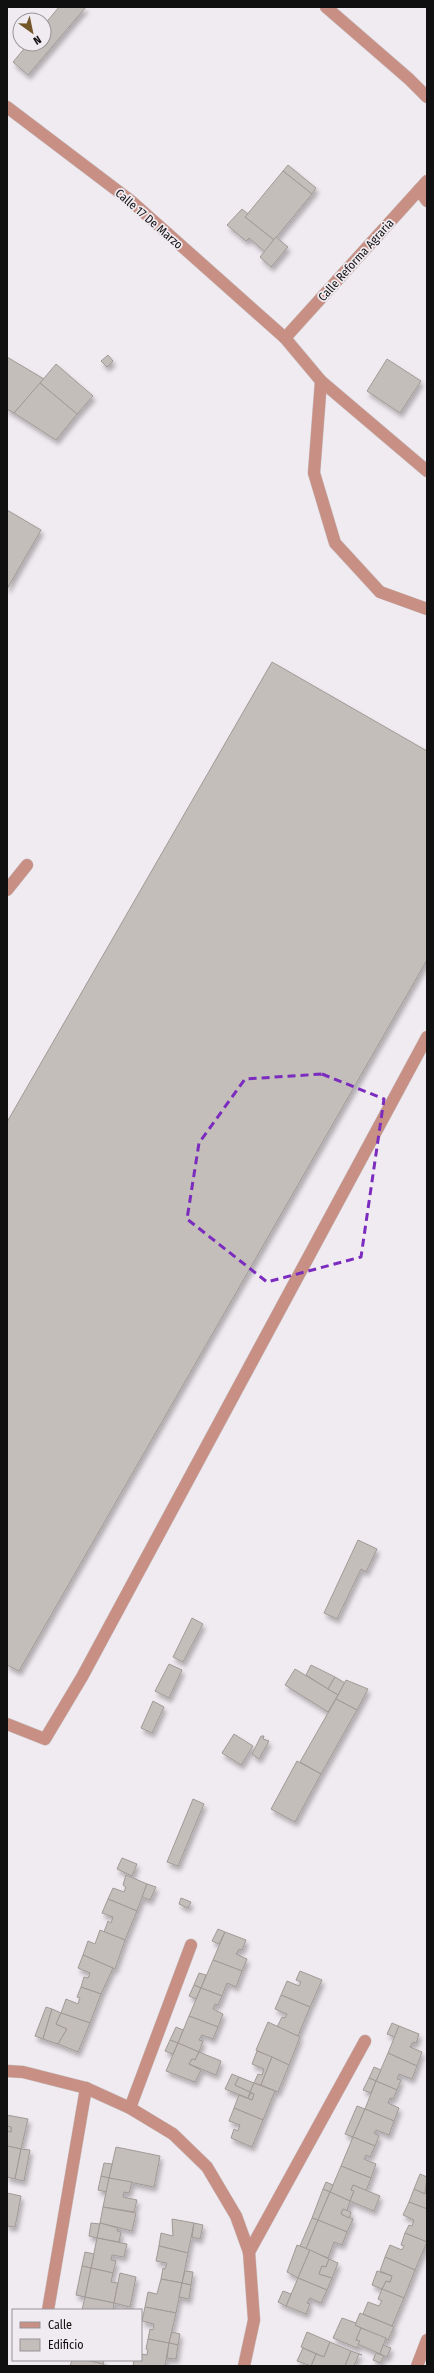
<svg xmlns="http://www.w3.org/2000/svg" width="434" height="2373" font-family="'Fira Sans Condensed',sans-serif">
<defs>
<filter id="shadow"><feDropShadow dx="2.5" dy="4.5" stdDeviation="2" flood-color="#0004"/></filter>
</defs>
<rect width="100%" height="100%" fill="#f0ebf0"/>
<g fill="#c3beba" stroke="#a09a97" filter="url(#shadow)">
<polygon points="59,7 86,7 28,75 13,62 28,44 44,44 44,25"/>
<polygon points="288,165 316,188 312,194 283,171"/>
<polygon points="283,171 312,194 274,240 245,217"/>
<polygon points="242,209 248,214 245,217 274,240 265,252 249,238 246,241 227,225"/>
<polygon points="276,237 288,247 271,267 260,257"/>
<polygon points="108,355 113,361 107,367 101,361"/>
<polygon points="7,357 44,379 14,413 7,409"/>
<polygon points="387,359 421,381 400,413 367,391"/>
<polygon points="56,364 93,396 77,414 40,383"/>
<polygon points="40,383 77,414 56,440 14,413"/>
<polygon points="7,510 41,530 7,589"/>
<polygon points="272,662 427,751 427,960 19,1671 7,1665 7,1122"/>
<polygon points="358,1540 377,1549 366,1572 361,1569 337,1619 324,1613"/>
<polygon points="192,1618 203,1624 183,1662 173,1657"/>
<polygon points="169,1664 182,1670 169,1698 155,1691"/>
<polygon points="311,1665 335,1677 328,1689 306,1675"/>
<polygon points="295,1669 338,1695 328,1712 285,1685"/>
<polygon points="335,1677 345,1683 338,1695 328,1689"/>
<polygon points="346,1680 368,1689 357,1710 336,1699"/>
<polygon points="336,1699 357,1710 321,1774 300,1762"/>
<polygon points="153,1701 164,1707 152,1733 141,1728"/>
<polygon points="234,1734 253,1746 241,1765 222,1753"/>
<polygon points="261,1736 264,1736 263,1739 269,1741 259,1759 252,1754"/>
<polygon points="297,1761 321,1774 295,1822 271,1809"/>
<polygon points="193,1799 204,1804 178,1866 167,1862"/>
<polygon points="122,1858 137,1864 132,1876 117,1869"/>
<polygon points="126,1875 147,1884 137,1911 108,1899 113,1888 124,1892 126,1887 123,1885"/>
<polygon points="147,1884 156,1887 150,1900 142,1897"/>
<polygon points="181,1898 191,1902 188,1908 179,1904"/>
<polygon points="108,1899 137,1911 125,1940 104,1932 108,1921 111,1923 113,1917 102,1913"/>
<polygon points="218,1929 225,1932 219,1944 212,1941"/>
<polygon points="100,1930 125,1940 115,1969 83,1955 88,1941 95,1944"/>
<polygon points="225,1932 246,1940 242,1950 239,1949 236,1954 247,1959 242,1971 213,1960"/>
<polygon points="83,1955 113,1968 101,1994 81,1987 84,1977 88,1978 90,1973 78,1968"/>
<polygon points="213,1960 242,1971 236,1987 227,1983 222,1996 201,1988"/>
<polygon points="300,1971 322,1980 310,2007 281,1995 287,1981 299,1986 301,1982 296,1980"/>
<polygon points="199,1973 206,1975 201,1988 194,1985"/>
<polygon points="194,1985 201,1988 196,1999 189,1996"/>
<polygon points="81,1987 101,1994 90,2023 61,2013 66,1999 78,2004 80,1998 77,1997"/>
<polygon points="201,1988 222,1996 218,2005 215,2004 213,2009 223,2014 218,2027 189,2016"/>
<polygon points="281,1995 310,2007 298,2036 277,2027 282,2017 285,2018 287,2014 275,2009"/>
<polygon points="46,2007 52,2009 43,2039 35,2036"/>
<polygon points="52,2009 61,2013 56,2024 67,2029 58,2044 43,2039"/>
<polygon points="61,2013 90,2023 78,2052 58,2044 67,2029 56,2024"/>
<polygon points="189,2016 218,2027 213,2039 202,2035 199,2040 203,2041 199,2052 178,2043"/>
<polygon points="268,2022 300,2037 289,2065 256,2050"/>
<polygon points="392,2023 399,2026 395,2037 387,2034"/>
<polygon points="399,2026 419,2034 416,2043 413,2042 410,2047 422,2052 417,2066 388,2053"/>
<polygon points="176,2027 183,2030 178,2043 170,2040"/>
<polygon points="170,2040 178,2043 173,2054 165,2051"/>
<polygon points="178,2043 199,2052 195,2060 192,2059 189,2064 201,2070 195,2082 166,2071"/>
<polygon points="257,2051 272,2057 261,2085 254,2083 258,2074 262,2075 264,2069 252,2064"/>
<polygon points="199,2052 221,2061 216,2075 189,2064 192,2059 195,2060"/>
<polygon points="388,2053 417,2066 412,2079 399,2074 397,2079 401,2080 397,2090 376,2081"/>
<polygon points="272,2057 289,2065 278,2092 261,2085"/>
<polygon points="374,2067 381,2070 376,2081 369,2078"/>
<polygon points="232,2074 239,2077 235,2085 250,2092 248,2098 225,2089"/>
<polygon points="239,2077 254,2083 250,2092 235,2085"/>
<polygon points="369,2078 376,2081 371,2093 363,2090"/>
<polygon points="376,2081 397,2090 393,2099 390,2098 388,2103 399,2108 394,2121 365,2109"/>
<polygon points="254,2083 275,2091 263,2120 234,2108 239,2095 252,2100 254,2094 250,2092"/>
<polygon points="251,2093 254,2094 252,2100 248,2098"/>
<polygon points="357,2106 365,2109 353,2137 345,2134"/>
<polygon points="234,2108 263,2120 252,2147 231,2138 234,2129 238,2131 240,2125 229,2121"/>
<polygon points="365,2109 394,2121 389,2135 376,2130 374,2133 379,2136 375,2146 353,2137"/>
<polygon points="7,2115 28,2119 21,2149 7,2146 7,2131 11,2132 11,2127 7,2126"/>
<polygon points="7,2126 11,2127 11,2132 7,2131"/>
<polygon points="353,2137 375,2146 370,2157 366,2155 364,2159 376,2164 371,2178 341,2166"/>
<polygon points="7,2146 21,2149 15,2179 7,2177"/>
<polygon points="116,2147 160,2156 154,2187 109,2178"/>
<polygon points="21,2149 30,2150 24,2181 15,2179"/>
<polygon points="104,2163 112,2164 109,2178 101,2176"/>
<polygon points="341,2166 371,2178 366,2191 353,2185 351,2190 354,2191 350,2201 330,2192"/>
<polygon points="420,2174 427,2177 425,2194 414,2189"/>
<polygon points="101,2176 109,2178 107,2192 98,2190"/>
<polygon points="109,2178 132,2182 129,2193 124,2192 123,2197 137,2200 134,2212 103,2207"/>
<polygon points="326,2182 333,2185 330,2192 323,2189"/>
<polygon points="353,2185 380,2196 374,2211 350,2201 354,2191 351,2190"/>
<polygon points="323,2189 330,2192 318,2220 312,2218"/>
<polygon points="414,2189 425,2194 427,2189 427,2209 409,2202"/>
<polygon points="330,2192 350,2201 347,2211 343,2209 341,2214 353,2219 347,2232 318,2220"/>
<polygon points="7,2193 21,2196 15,2227 7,2226"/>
<polygon points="409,2202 427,2209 427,2242 405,2233 409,2225 412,2226 414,2220 403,2215"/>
<polygon points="103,2207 136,2213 132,2231 100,2223"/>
<polygon points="343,2209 351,2212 349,2218 341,2214"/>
<polygon points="312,2218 318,2220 306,2249 300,2246"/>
<polygon points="172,2219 194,2223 188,2253 159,2246 161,2233 173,2236"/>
<polygon points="318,2220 347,2232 342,2245 334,2242 328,2258 306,2249"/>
<polygon points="91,2223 100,2224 97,2238 89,2236"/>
<polygon points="100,2223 118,2228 117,2231 121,2232 119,2242 97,2238"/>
<polygon points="194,2223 203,2225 200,2239 192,2237"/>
<polygon points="405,2233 427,2242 415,2270 385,2257 390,2245 402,2250 404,2246 401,2245"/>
<polygon points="97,2238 127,2244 124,2257 112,2255 111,2260 116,2261 113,2273 91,2268"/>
<polygon points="297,2245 310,2250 298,2278 287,2272"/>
<polygon points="159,2246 188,2253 182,2283 161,2279 163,2268 165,2269 167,2263 156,2261"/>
<polygon points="310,2250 329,2259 326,2267 322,2266 319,2274 332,2278 327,2290 298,2278"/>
<polygon points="85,2252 94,2254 91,2268 82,2266"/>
<polygon points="385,2257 415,2270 404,2298 382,2289 386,2281 390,2282 392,2276 380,2271"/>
<polygon points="329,2259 338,2263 332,2278 319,2274 322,2266 326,2267"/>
<polygon points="82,2266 91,2268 85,2297 76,2295"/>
<polygon points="91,2268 113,2273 111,2282 118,2283 114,2303 85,2297"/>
<polygon points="185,2271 193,2272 191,2285 182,2283"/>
<polygon points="377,2271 392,2276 390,2282 386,2281 382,2289 372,2285"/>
<polygon points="120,2273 136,2277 130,2307 114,2303"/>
<polygon points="298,2278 327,2290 321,2303 310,2298 307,2303 310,2304 306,2314 286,2306"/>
<polygon points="161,2279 182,2283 176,2313 145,2307 148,2292 157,2294"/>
<polygon points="182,2283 191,2285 189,2299 179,2297"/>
<polygon points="382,2289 404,2298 392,2326 363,2314 368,2302 379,2306 382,2301 378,2299"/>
<polygon points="283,2291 291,2294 286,2306 278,2302"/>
<polygon points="85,2297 114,2303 113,2310 82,2310"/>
<polygon points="145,2307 176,2313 169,2343 148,2339 150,2329 153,2330 154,2324 142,2321"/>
<polygon points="360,2313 394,2327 388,2340 355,2325"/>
<polygon points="342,2318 356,2323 355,2325 361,2328 356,2340 360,2341 357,2348 333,2338"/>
<polygon points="361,2328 386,2338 380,2354 358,2344 360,2341 356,2340"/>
<polygon points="172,2332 180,2334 178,2345 169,2343"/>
<polygon points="307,2332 330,2342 324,2357 301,2347"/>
<polygon points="148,2339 169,2343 165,2366 133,2366 134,2360 141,2360 141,2354 147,2355 148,2350 146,2349"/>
<polygon points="330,2342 351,2351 345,2366 311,2366 316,2354 324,2357"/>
<polygon points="169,2343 178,2345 176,2359 167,2358"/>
<polygon points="383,2345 391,2348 387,2357 380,2354"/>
<polygon points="303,2348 316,2354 311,2366 297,2361"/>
<polygon points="351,2351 362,2355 359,2354 354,2366 345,2366"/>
<polygon points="376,2353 384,2356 380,2363 373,2360"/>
<polygon points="72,2360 86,2360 104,2364 104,2366 70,2366"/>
<polygon points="88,2360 104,2360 103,2364"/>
</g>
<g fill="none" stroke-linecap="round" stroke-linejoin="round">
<g stroke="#ccc8cc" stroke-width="13">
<g id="minor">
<polyline points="326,7 409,79 427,97"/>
<polyline points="7,107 131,201 285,338 321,381 427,471"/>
<polyline points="419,190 427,201"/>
<polyline points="285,338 427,181"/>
<polyline points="321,381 314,473 335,543 380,592 427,609"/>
<polyline points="7,890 27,865"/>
<polyline points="7,1724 45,1739 82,1677 427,1037"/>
<polyline points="7,2071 23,2072 86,2088 130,2108 173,2134 207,2167 236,2216 249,2252 254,2320 244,2366"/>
<polyline points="130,2108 191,1945"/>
<polyline points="249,2252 365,2041"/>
<polyline points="48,2310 86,2088"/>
<polyline points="417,2366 427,2340"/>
</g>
</g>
<use href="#minor" stroke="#c89084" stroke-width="12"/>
</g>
<path fill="none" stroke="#7b2cbf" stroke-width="3" stroke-dasharray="8 5" stroke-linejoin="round" d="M322,1074l62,25 -23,158 -94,25 -80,-63 12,-76 46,-64z"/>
<g text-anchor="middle" stroke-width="3.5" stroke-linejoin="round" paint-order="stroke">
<g font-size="12" fill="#111011" stroke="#f0ebf0">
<text transform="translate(149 219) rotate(41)" y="4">Calle 17 De Marzo</text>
<text transform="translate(356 260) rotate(-48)" y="4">Calle Reforma Agraria</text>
</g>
</g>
<rect width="434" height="2373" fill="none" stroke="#111011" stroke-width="16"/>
<rect x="12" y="2309" width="130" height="52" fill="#f0ebf0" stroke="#979397"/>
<rect x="20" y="2322" width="20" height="6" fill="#c89084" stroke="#979397"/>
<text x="48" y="2329" font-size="12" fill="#111011">Calle</text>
<rect x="20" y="2339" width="20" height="12" fill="#c3beba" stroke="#979397"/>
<text x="48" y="2349" font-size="12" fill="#111011">Edificio</text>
<g transform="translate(32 32) rotate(147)"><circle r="19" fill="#f0ebf0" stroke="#979397"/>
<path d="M0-3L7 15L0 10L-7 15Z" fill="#73562a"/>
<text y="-6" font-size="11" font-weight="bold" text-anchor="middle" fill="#111011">N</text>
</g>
</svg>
